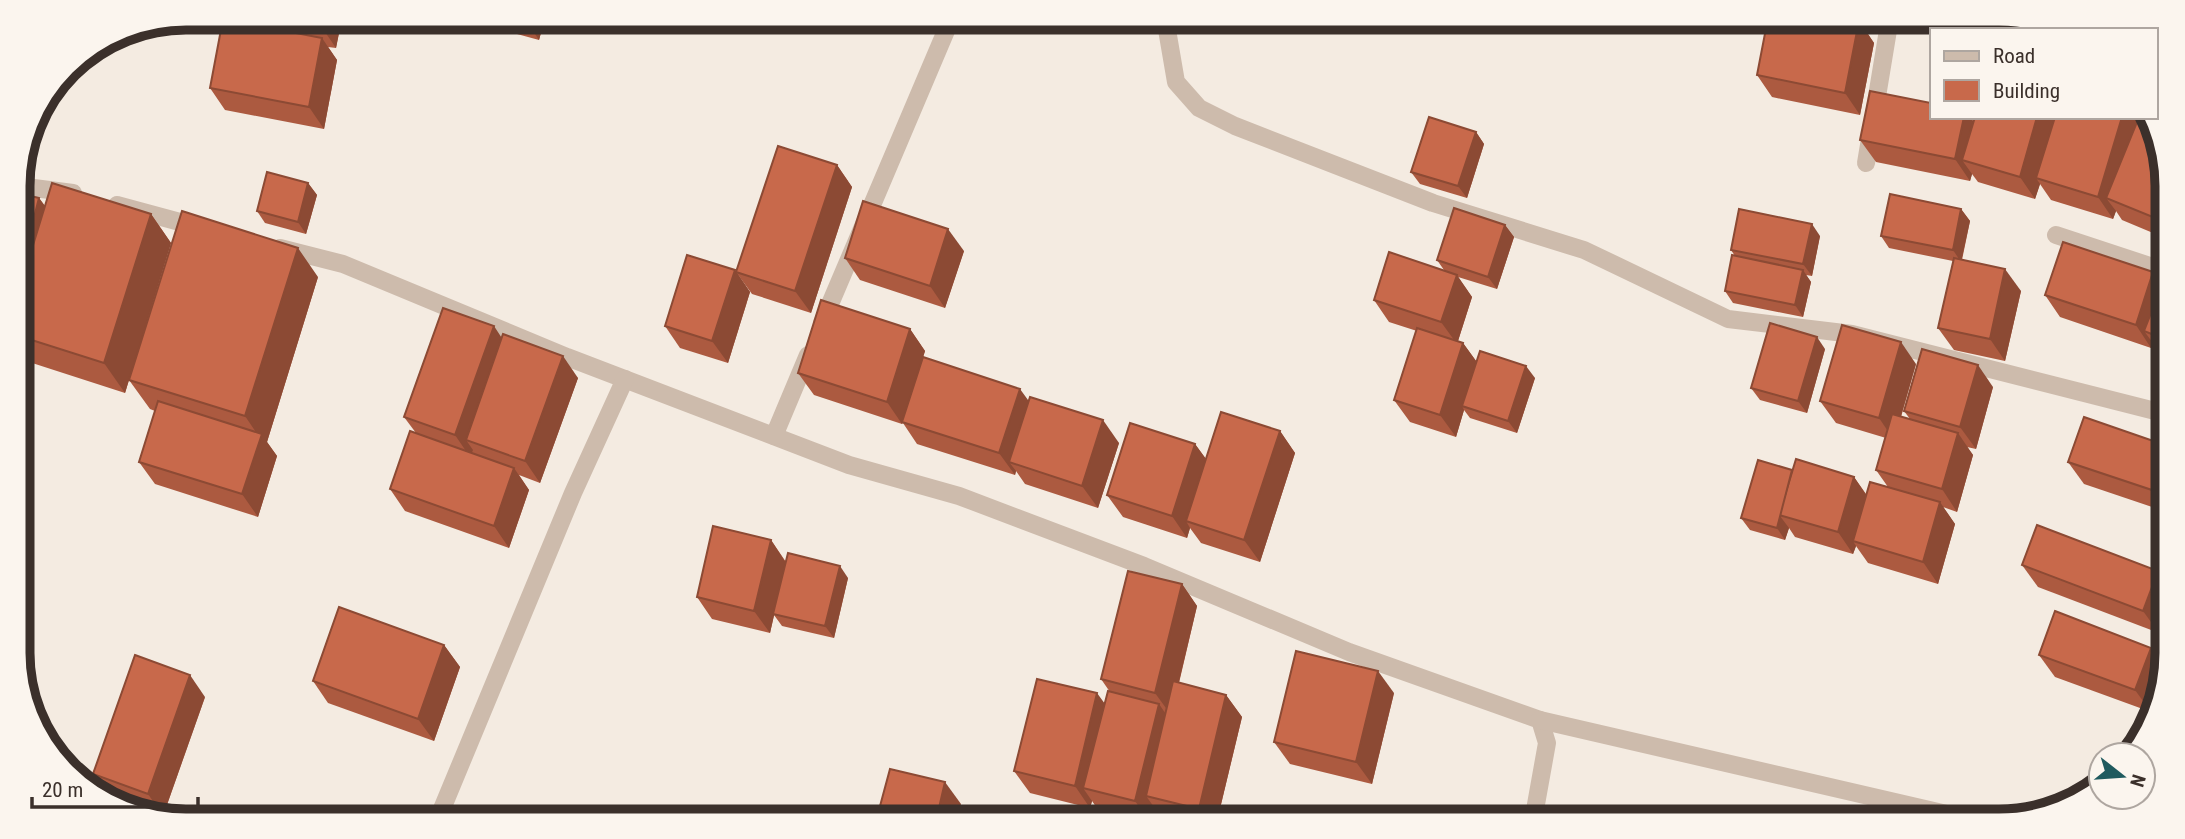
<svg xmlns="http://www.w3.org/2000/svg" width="2185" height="839" font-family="'Roboto Condensed',sans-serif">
<rect width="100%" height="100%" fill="#f4ebe1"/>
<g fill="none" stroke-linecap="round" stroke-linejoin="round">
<g stroke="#cdbbac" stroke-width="18">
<polyline points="1165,18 1176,82 1199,108 1235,126 1433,203 1584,250 1728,319 1852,334 2163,413"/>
<polyline points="1866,163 1890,18"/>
<polyline points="18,186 73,193"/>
<polyline points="117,205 202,228"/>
<polyline points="2056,235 2165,271"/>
<polyline points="280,248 343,264 567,357 849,465 959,496 1144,566 1349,652 1540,720 1547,743 1533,821"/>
<polyline points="822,323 951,19"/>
<polyline points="774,436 808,355"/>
<polyline points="1540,720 1977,821"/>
<polyline points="437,821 573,493 625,379"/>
</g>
</g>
<g fill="#ac5a40">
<polygon points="241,18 342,18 336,48 328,47 337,60 324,129 225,110 210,88 245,23"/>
<polygon points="485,18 545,18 539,40 517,34 509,23 509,24"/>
<polygon points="1768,18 1883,18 1880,31 1864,28 1874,43 1860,115 1772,97 1757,75"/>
<polygon points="1931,18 1999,18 2013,20 2011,30 1940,30"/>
<polygon points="1931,117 1970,117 1974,122 2166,163 2165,238 2122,220 2116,211 2113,219 2051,200 2040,184 2035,199 1978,182 1972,174 1970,181 1876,162 1860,140"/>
<polygon points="1476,132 1484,144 1467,198 1420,184 1411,172"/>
<polygon points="837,165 852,187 811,313 752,294 736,272"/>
<polygon points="308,183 317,195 306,234 265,223 257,211"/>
<polygon points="18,193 39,198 45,206 151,214 171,243 125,393 26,361 19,351"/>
<polygon points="1961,209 1970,221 1962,260 2021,291 2005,361 1954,350 1938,328 1953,261 1889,248 1881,236"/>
<polygon points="1505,225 1514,237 1497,289 1458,277 1472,297 1458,341 1463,343 1476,361 1535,378 1517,433 1470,418 1464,410 1456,437 1410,422 1394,400 1417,331 1389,322 1374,300 1444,270 1437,260"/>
<polygon points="1820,236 1812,276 1806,275 1811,282 1803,317 1733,303 1725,291 1735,256 1731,250"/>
<polygon points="964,251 945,308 860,280 845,258"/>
<polygon points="735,270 750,292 728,363 680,348 665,326"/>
<polygon points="2153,272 2163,285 2164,280 2163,354 2159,353 2153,343 2151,348 2060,317 2045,295"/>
<polygon points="318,277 267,442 277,456 258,517 155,484 139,462 155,411 150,409 129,380"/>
<polygon points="910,329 925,351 923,357 1029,401 1119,443 1098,508 1025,484 1016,471 1015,475 917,444 903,423 902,424 814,395 798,373"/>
<polygon points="501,338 578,378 540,483 519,475 529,490 509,548 405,511 390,489 416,433 404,417"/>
<polygon points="1825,349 1807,413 1760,400 1751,388"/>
<polygon points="1916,364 1901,417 1910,419 1904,411 1993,387 1976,449 1967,447 1973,455 1957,512 1943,507 1955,524 1938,584 1868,563 1856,546 1853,554 1795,537 1789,528 1785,540 1750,530 1741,518 1792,470 1854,477 1866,494 1888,487 1876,470 1886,438 1836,423 1820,401"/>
<polygon points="1280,431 1295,453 1260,562 1201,543 1190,528 1187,538 1123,517 1107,495 1195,444 1206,459"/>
<polygon points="2162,444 2161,510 2084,484 2068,462"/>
<polygon points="771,540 786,562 848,578 834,638 782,626 774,615 770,633 712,619 697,597"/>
<polygon points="2022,565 2158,571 2159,633 2038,587"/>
<polygon points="1182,584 1197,606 1179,683 1226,695 1242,717 1217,821 1175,821 1161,818 1154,808 1151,821 1144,821 1099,811 1092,801 1090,808 1030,793 1014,771 1104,703 1110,692 1101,679"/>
<polygon points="444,645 460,667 434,741 328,703 313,681"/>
<polygon points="2151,648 2151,712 2055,677 2039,655"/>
<polygon points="1394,693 1372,784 1290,764 1274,742"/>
<polygon points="205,697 163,816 108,797 93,774"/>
</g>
<g fill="#8c4a34">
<polygon points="322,18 342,18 336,48 321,26"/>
<polygon points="534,18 545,18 539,40 531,28"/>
<polygon points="1870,18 1883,18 1880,31"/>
<polygon points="1994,18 2013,20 2011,30 1996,30 1992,24"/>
<polygon points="1859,21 1874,43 1860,115 1845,93"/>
<polygon points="322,38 337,60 324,129 309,107"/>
<polygon points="1964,117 1970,117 1981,132 1962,160 1972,174 1970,181 1955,159"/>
<polygon points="2037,117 2056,117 2036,178 2040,184 2035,199 2020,177"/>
<polygon points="2122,117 2145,117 2106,198 2116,211 2113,219 2098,197"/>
<polygon points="1476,132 1484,144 1467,198 1458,186"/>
<polygon points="837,165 852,187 811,313 795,291"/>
<polygon points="308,183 317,195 306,234 298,222"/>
<polygon points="39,198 55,220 35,299 19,276"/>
<polygon points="1961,209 1970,221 1961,262 1953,250"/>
<polygon points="151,214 171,243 125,393 104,363"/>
<polygon points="1812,224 1820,236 1812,276 1803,264"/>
<polygon points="1505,225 1514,237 1497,289 1488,277"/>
<polygon points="948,229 964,251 945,308 930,286"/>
<polygon points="298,248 318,277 267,442 277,456 258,517 242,494 260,438 245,416"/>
<polygon points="2005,269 2021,291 2005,361 1990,339"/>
<polygon points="735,270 750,292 728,363 712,341"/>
<polygon points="1803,270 1811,282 1803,317 1795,305"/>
<polygon points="2153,272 2164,287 2144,331 2153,343 2151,348 2136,325"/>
<polygon points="1457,275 1472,297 1457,344 1441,322"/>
<polygon points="494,326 509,349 466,440 473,450 470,457 455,435"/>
<polygon points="910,329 925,351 902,424 887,402"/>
<polygon points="1817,337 1825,349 1807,413 1798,401"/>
<polygon points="1901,342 1916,364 1894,440 1879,418"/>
<polygon points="1463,343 1479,365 1462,406 1464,410 1456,437 1440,415"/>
<polygon points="563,356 578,378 540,483 525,461"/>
<polygon points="1978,365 1993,387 1976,449 1960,427"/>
<polygon points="1526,366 1535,378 1517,433 1508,421"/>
<polygon points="1020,389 1036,411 1009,462 1016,471 1015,475 999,453"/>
<polygon points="1103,420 1119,443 1098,508 1082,486"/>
<polygon points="1280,431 1295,453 1260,562 1244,540"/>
<polygon points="1958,433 1973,455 1957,512 1942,489"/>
<polygon points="1195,444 1211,466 1186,521 1190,528 1187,538 1172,516"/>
<polygon points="514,468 529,490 509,548 494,526"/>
<polygon points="1854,477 1869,499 1853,541 1856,546 1853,554 1838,532"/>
<polygon points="1940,502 1955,524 1938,584 1923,562"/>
<polygon points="1780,516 1789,528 1785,540 1777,528"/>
<polygon points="771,540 786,563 770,633 754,611"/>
<polygon points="840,566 848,578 834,638 825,626"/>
<polygon points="2158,571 2160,574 2159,633 2143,611"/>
<polygon points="1182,584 1197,606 1171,715 1155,693"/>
<polygon points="444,645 460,667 434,741 418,719"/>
<polygon points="2151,648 2159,659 2159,692 2151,712 2135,690"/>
<polygon points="1378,671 1394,693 1372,784 1356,762"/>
<polygon points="190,675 205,697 163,816 148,794"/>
<polygon points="1097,693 1113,715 1083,788 1092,801 1090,808 1075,786"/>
<polygon points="1226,695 1242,717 1217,821 1208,821 1199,809"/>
<polygon points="1159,704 1174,726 1146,796 1154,807 1151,821 1149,821 1135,801"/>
<polygon points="945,782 961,804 957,821 936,821"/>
</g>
<g fill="#c8694b" stroke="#8c4a34" stroke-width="2">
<polygon points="275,18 322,18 321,26"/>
<polygon points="510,18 534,18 531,28 509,22"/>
<polygon points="1768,18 1842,18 1859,21 1845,93 1757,75"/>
<polygon points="1959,18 1994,18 1992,24"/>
<polygon points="223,19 322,38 309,107 210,88"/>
<polygon points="2038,24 2054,27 2059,30 2036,30"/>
<polygon points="1870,91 1931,103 1931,117 1964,117 1955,159 1860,140"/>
<polygon points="1429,117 1476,132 1458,186 1411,172"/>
<polygon points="1975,117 2037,117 2020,177 1962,160"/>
<polygon points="2055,117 2122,117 2098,197 2036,178"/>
<polygon points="2139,117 2145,117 2166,163 2165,222 2106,198"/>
<polygon points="778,146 837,165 795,291 736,272"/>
<polygon points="267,172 308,183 298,222 257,211"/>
<polygon points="52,183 151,214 104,363 19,336 19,291"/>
<polygon points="18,193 39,198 19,276 18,276"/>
<polygon points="1890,194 1961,209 1953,250 1881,236"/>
<polygon points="863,201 948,229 930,286 845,258"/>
<polygon points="1454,208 1505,225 1488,277 1437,260"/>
<polygon points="1739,209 1812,224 1803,264 1731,250"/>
<polygon points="182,211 298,248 245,416 129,380"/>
<polygon points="2063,242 2153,272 2136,325 2045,295"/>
<polygon points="1389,252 1457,275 1441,322 1374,300"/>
<polygon points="687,255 735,270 712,341 665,326"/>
<polygon points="1732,255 1803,270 1795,305 1725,291"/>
<polygon points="1954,258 2005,269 1990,339 1938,328"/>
<polygon points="2164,280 2164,339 2144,331"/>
<polygon points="821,300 910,329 887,402 798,373"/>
<polygon points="443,308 494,326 455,435 404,417"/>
<polygon points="1770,323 1817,337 1798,401 1751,388"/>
<polygon points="1842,325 1901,342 1879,418 1820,401"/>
<polygon points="1417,328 1463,343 1440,415 1394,400"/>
<polygon points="503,334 563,356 525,461 466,440"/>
<polygon points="1922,349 1978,365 1960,427 1904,411"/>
<polygon points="1480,351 1526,366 1508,421 1462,406"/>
<polygon points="923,357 1020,389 999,453 902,422"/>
<polygon points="1030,397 1103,420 1082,486 1009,462"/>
<polygon points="158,401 262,434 242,494 139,462"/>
<polygon points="1221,412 1280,431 1244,540 1186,521"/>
<polygon points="1892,414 1958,433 1942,489 1876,470"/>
<polygon points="2084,417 2162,444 2161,493 2068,462"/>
<polygon points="1130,423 1195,444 1172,516 1107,495"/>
<polygon points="410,431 514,468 494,526 390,489"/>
<polygon points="1796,459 1854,477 1838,532 1779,515"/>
<polygon points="1758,460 1792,470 1777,528 1741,518"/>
<polygon points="1870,482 1940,502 1923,562 1853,541"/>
<polygon points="2037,525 2158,571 2143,611 2022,565"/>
<polygon points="713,526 771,540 754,611 697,597"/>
<polygon points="788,553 840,566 825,626 773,614"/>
<polygon points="1128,571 1182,584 1155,693 1101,679"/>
<polygon points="339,607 444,645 418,719 313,681"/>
<polygon points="2055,611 2151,648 2135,690 2039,655"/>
<polygon points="1296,651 1378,671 1356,762 1274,742"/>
<polygon points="135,655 190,675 148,794 93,774"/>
<polygon points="1037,679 1097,693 1075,786 1014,771"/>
<polygon points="1173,681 1226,695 1199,809 1146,796"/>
<polygon points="1108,691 1159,704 1135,801 1083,788"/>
<polygon points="890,769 945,782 936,821 876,821"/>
<polygon points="336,814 356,821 334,821"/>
<polygon points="1977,814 1996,821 1974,821"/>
</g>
<path d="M0 0H2185V839H0ZM186 30H1999A156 156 0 0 1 2155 186V653A156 156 0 0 1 1999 809H186A156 156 0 0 1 30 653V186A156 156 0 0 1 186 30Z" fill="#fbf5ee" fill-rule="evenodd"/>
<path fill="none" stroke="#3b302b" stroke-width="9" d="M186 30H1999A156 156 0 0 1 2155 186V653A156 156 0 0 1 1999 809H186A156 156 0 0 1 30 653V186A156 156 0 0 1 186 30Z"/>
<rect x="1930" y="28" width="228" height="91" fill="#fbf5ee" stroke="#aea6a0" stroke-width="2"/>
<rect x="1944" y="51" width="35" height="10" fill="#cdbbac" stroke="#aea6a0" stroke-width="2"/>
<text x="1993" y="63" font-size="21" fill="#3b302b">Road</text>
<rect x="1944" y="80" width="35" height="21" fill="#c8694b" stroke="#aea6a0" stroke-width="2"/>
<text x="1993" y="98" font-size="21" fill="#3b302b">Building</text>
<g transform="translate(2122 776) rotate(107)"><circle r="33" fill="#fbf5ee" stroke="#aea6a0" stroke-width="2"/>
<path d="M0-5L12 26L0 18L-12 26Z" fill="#1f5a5e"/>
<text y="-10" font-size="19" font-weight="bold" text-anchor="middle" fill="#3b302b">N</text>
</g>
<path d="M32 797v10h166v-10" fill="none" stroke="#3b302b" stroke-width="3.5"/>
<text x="42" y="797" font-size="21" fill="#3b302b" stroke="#fbf5ee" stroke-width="5" paint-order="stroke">20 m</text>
</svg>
